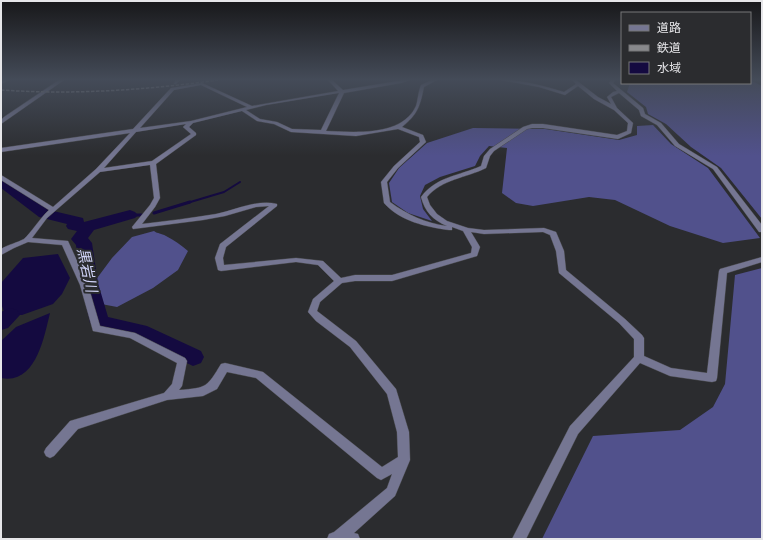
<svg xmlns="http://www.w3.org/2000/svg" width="763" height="540" font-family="Jost,'Noto Sans JP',sans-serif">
<rect width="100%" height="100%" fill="#2b2c2f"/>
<g fill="#51518c">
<polygon points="750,80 762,86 762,219 721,168 691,147 666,124 648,114 646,107 627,92 630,83 750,83"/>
<polygon points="653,125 671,144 708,168 760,238 723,243 670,226 615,200 589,197 533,206 516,203 502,193 507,148 489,146 480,156 475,166 440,177 425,185 420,196 423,209 432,221 408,213 392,202 389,183 399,168 427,143 473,128 545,129 619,140 637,135 637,126"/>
<path d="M154,231c4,3 7,2 12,5 8,4 15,9 22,15l-10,19 -25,18 -36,19 -21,-4 -4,-18 20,-27 20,-21z"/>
<polygon points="762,268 762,539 542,539 593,436 680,430 713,407 725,384 735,275"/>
</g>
<g fill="#140a40">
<polygon points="58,254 70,278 62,294 53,304 22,315 5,315 1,303 1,283 23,258"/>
<path d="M50,313c-6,24 -14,72 -49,65v-37l15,-14z"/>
</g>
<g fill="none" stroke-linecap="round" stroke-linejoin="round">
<polyline stroke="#140a40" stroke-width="2" points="187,203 224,192 240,182"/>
<g stroke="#140a40" stroke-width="3">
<polyline points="154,213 190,202"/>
<polyline points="130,215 142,215"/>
</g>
<g fill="#140a40" fill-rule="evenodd">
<polygon points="1,177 6,178 49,210 83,218 84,222 130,210 135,212 138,215 135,218 94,230 88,238 92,243 98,283 108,317 147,326 201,351 204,357 201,363 193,366 135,338 93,328 90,323 80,283 76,245 71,239 77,231 68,229 66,226 67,224 39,217 1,188"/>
<polygon points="10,308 17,310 20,315 8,328 1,330 1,312"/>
</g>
<g stroke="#494a4d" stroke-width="1">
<g id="street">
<polygon points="4,80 9,80 1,84 1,81"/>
<polygon points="59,80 64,80 1,124 1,120 4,117"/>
<polygon points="176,80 180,80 176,84 174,84"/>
<path d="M328,80h4l11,10 61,-10h6l-9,3 -57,10 -18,38c28,1 76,6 90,-25 2,-6 2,-14 5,-21l11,-5h5l-13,7c-4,19 -6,27 -22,40l21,8 3,7 -28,26 -11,14 3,20c18,13 35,21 57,24 -14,-6 -22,-14 -26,-29 16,-21 38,-21 60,-31l3,-10 6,-7 33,-22 9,-3h11l74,11 10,-4 1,-8 -14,-13 -20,-11 -16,-13 -13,9 -26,-8 -38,-7c22,0 43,6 63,12l12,-8 -4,-4h4l22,17 13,7 -4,-7 6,-5 4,-1 -8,-8 2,-3h4l-2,3 30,25 2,6 16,9 18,21 38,23 45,58v7h-3l-46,-63 -38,-23 -18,-21 -16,-9 -2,-6 -20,-17 -8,4 6,11 16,15 -2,10 -13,6 -75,-11h-11l-5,1 -33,22 -4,5 -4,12c-20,10 -44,11 -59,29l3,8 7,9 10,7 21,7 16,2 60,-2 12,4 8,19 2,19 59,49 17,16 2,3v18l27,12 36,5 12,-102 1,-2 42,-12v5l-35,11 -10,105 -1,3 -4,1 -42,-6 -30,-13 -62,71 -52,105h-14l58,-113 64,-69v-18l-15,-16 -60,-50 -3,-22 -6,-16 -7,-3 -59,2 -13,-2 9,15 -3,9 -85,25h-37l-13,2 -22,19 -3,9 39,30 40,48 13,43 1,28 -15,36 -41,37 4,1 2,5h-33l2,-5 5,-2 53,-44 5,-14 -11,6 -4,-2 -121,-100 -29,-6 -10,17 -14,7 -36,4 -89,29 -24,27 -4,2 -4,-2 -2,-4 2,-4 24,-27 94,-28 8,-9 5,-21 -47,-25 -37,-7 -13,-46 -18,-40 -34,-3 -14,6 -13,7v-6c8,-5 16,-6 23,-10 6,-5 17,-22 25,-29l-48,-30v-5l52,32 43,-38 34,-36 -129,19v-4l132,-19 38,-41 31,-5 50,23 86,-15zM201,85l46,22 -56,14 -51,7 34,-38zM339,93l-18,37 -29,-1 -15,-7 -17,-3 -14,-9 20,-5zM242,111l15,10 17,3 17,8 65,4 42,-7 21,8 1,5 -26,24 -13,16 3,21c16,18 42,24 65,27h3v-3l11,4 9,16 -1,6 -79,22h-37l-14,3 -18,-17 -27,-3 -72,7 -1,-7 3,-11 51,-41v-2c-20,-5 -41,6 -61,10 -24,4 -49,7 -74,10l13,-17 5,-9 -4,-34 40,-29v-2l-7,-6 4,-4zM186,124l-3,3 8,7 -39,27 -48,7 32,-36zM150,165l4,33 -4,7 -18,22 1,2 70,-9 22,-4 31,-9 13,-1 -49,38 -5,14 3,12 3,1 75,-9 22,3 16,16 -21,18 -5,13 8,9 34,26 37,47 10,38 1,25 -16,10 -119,-95 -4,-1 -34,-8 -4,1c-14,23 -14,24 -42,26l3,-4 5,-25 -2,-3 -50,-25 -35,-7 -12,-41 -20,-44 -36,-3 15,-20 53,-46z"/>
</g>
</g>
<use href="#street" fill="#757692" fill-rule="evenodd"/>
<path stroke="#88898c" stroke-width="1.5" stroke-dasharray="3.5 1.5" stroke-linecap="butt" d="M1,90c73,5 145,0 217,-10"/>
</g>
<linearGradient id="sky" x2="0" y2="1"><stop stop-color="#18181a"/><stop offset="0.51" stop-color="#444b58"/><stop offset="1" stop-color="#444b58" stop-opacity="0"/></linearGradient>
<rect width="763" height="156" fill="url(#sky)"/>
<g text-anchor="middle" stroke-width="4" stroke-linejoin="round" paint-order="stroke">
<g font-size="15" font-style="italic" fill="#cfd2f6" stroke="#2b2c2f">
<text transform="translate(87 270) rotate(78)" y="5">黒岩川</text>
</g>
</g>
<rect width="763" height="540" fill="none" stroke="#e6e6e9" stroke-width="4"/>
<rect x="621" y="12" width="130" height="72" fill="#2b2c2f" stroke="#767679"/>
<rect x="629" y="25" width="20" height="6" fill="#757692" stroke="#767679"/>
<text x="657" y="32" font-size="12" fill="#e6e6e9">道路</text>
<rect x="629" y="45" width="20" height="6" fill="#88898c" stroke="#767679"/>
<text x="657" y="52" font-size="12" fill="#e6e6e9">鉄道</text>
<rect x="629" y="62" width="20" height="12" fill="#140a40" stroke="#767679"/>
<text x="657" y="72" font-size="12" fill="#e6e6e9">水域</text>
</svg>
